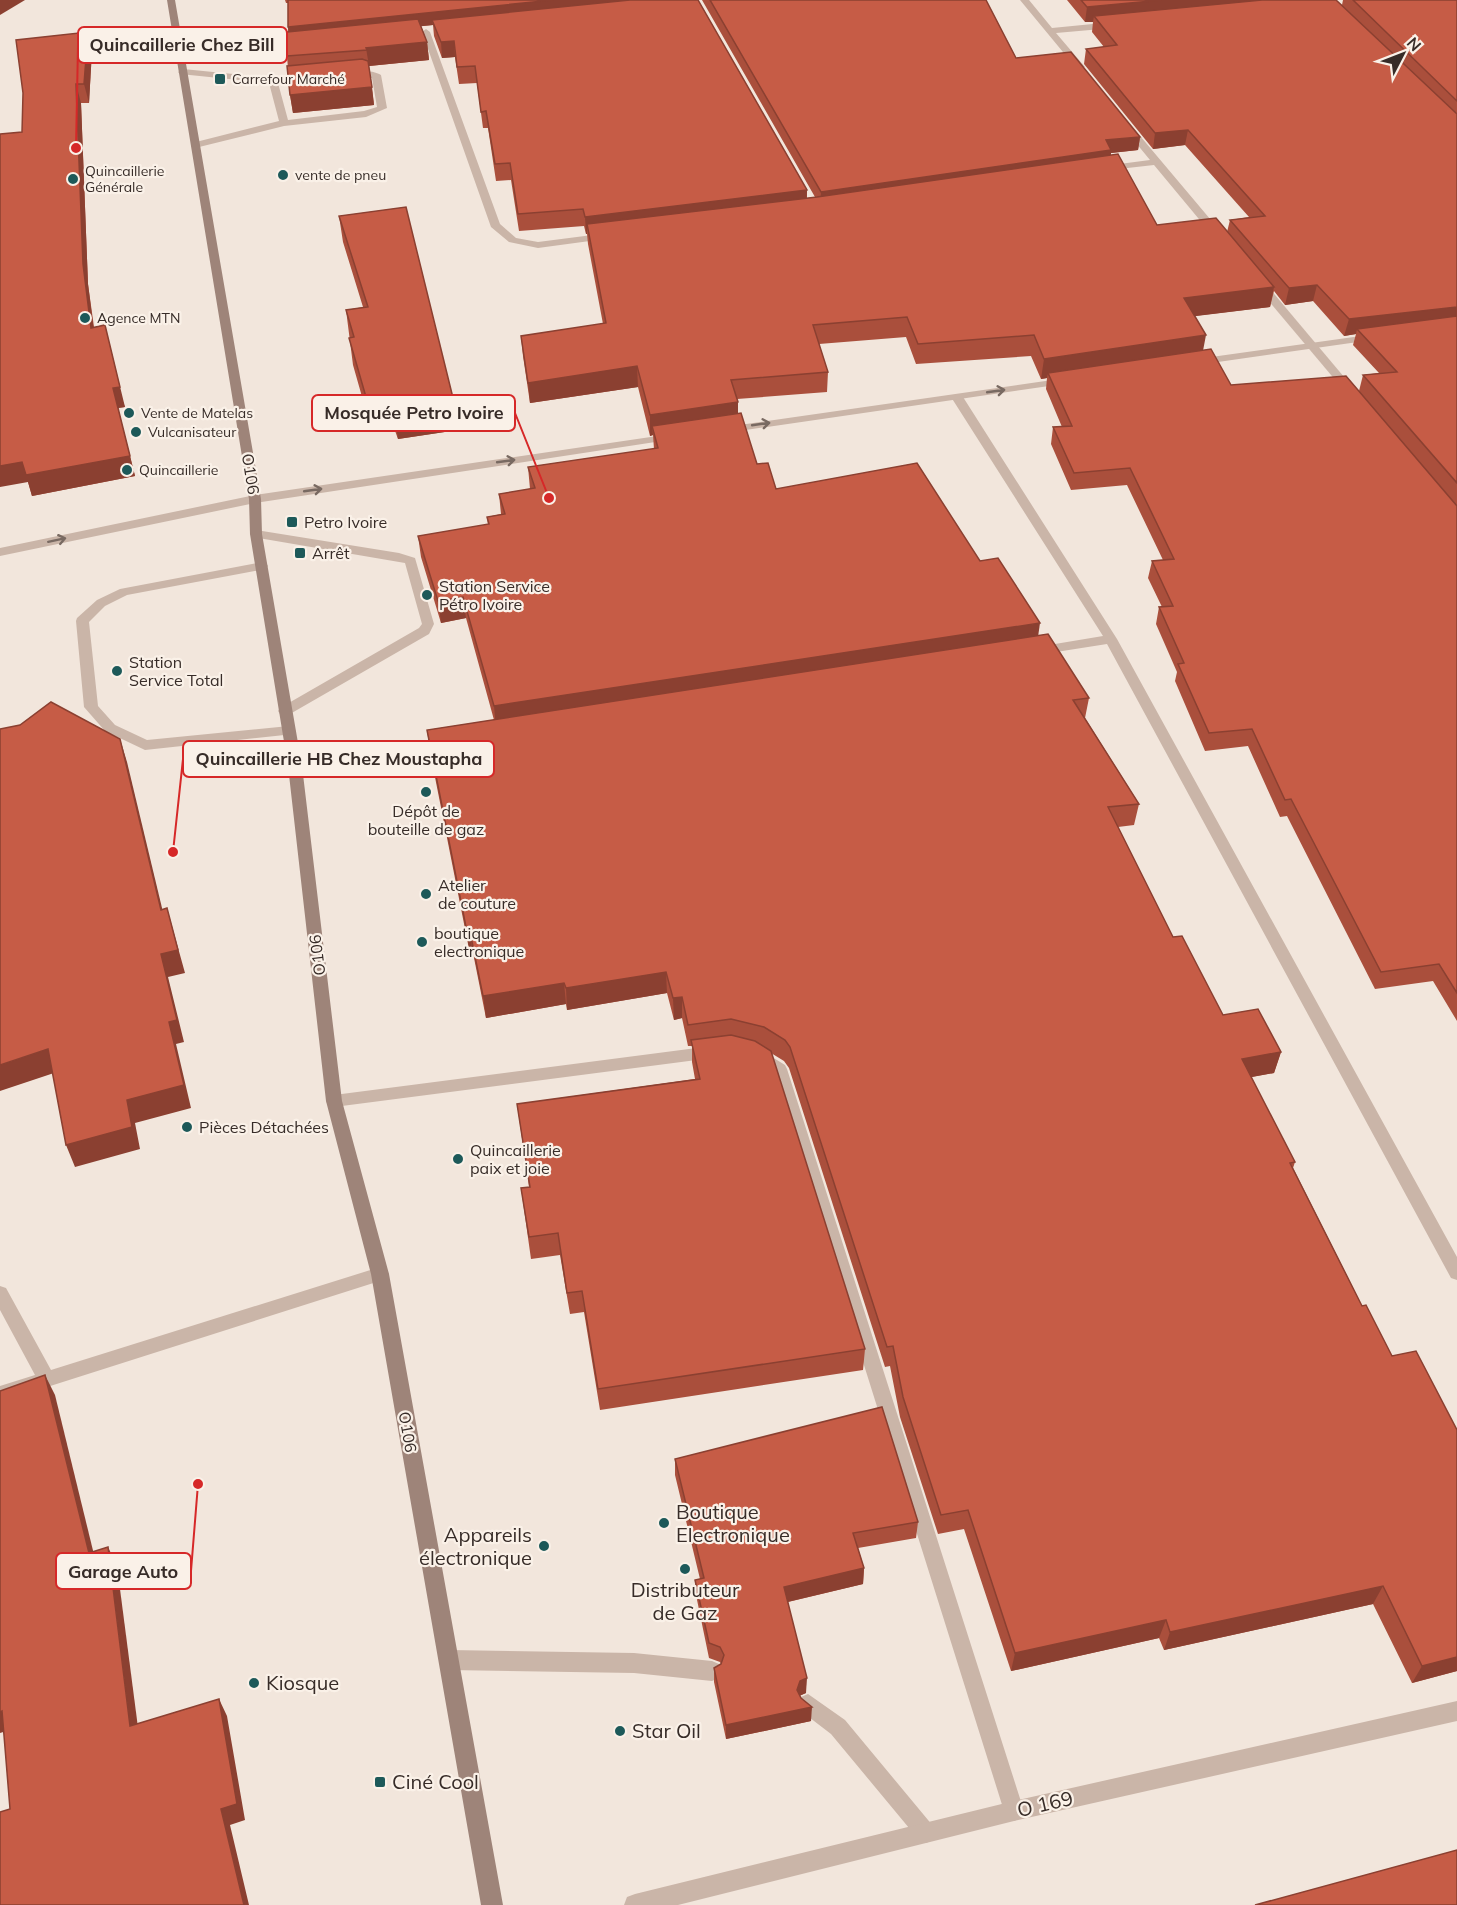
<svg xmlns="http://www.w3.org/2000/svg" width="1457" height="1905" font-family="Mulish,sans-serif">
<rect width="100%" height="100%" fill="#f2e6dc"/>
<g fill="none" stroke-linecap="round" stroke-linejoin="round">
<g fill="#cab5a8" fill-rule="evenodd">
<path d="M183,69l90,9 39,-3 2,2 -5,3 -31,3 10,37 76,-9 13,-4 -5,-29 -21,-1 -5,-3c8,-5 27,-4 35,1l6,33 -21,9 -82,9 -89,22 -3,-1v-4l87,-22 -10,-38 -89,-9 -2,-2z"/>
<polygon points="256,530 399,553 415,558 434,624 429,634 290,714 280,714 278,711 280,708 419,628 422,624 405,563 252,537 250,534"/>
<polygon points="262,562 266,563 268,566 266,569 127,595 105,606 89,622 98,706 115,725 147,740 289,726 296,731 294,734 145,750 105,731 84,707 76,621 77,618 97,600 120,589"/>
<polygon points="449,1650 634,1653 712,1661 719,1664 722,1671 719,1678 712,1681 634,1673 449,1670 442,1667 439,1660 442,1653"/>
<polygon points="808,1694 845,1720 933,1826 936,1833 933,1840 926,1843 919,1840 831,1734 801,1711 798,1704 801,1697"/>
</g>
<g fill="#cab5a8" fill-rule="evenodd">
<polygon points="1020,0 1029,0 1052,28 1113,22 1117,25 1113,28 1056,33 1085,67 1077,69"/>
<polygon points="426,29 430,32 500,224 516,238 538,242 608,233 612,234 612,238 538,248 509,242 491,227 422,32"/>
<polygon points="306,41 309,42 309,46 181,59 176,56 181,53"/>
<polygon points="1127,123 1130,124 1221,232 1221,236 1213,236 1154,165 1101,171 1099,169 1104,166 1150,160 1122,126"/>
<polygon points="1260,281 1264,282 1355,390 1355,394 1347,394 1256,286 1256,282"/>
<polygon points="957,394 963,397 1117,639 1457,1257 1457,1280 1451,1278 1107,644 1037,655 1030,651 1037,647 1103,636 951,397"/>
<polygon points="447,737 454,742 452,745 295,771 288,766 295,761"/>
<polygon points="712,1046 718,1048 720,1052 718,1056 712,1058 334,1107 328,1105 326,1101 328,1097 334,1095"/>
<polygon points="759,1049 785,1065 787,1069 1024,1811 1021,1818 1014,1821 1007,1818 1004,1811 772,1072 753,1059 751,1055 753,1051"/>
<polygon points="380,1267 386,1269 389,1274 386,1279 0,1402 0,1386 35,1375 0,1310 0,1286 6,1288 51,1370"/>
</g>
<g fill="#cab5a8" fill-rule="evenodd">
<polygon points="1375,334 1380,337 1379,339 1197,365 1191,362 1197,359"/>
<polygon points="1066,378 1072,381 1070,383 725,433 719,430 725,427"/>
<polygon points="671,434 677,437 675,439 255,503 0,556 0,548 255,495"/>
<polygon points="1457,1701 1457,1721 1014,1821 678,1905 624,1905 627,1897 635,1894 1014,1801"/>
</g>
<polygon fill="#9e8479" fill-rule="evenodd" points="167,0 175,0 261,499 262,534 302,766 342,1101 389,1274 503,1905 481,1905 371,1274 326,1101 288,766 250,534 249,499"/>
</g>
<g fill="#aa4f3c" fill-rule="evenodd">
<path d="M285,0h413l109,190v8l8,-1 -113,-197h284l30,58 124,79 -2,13 -27,3v2l46,70 70,7 3,-12 19,-3 -64,-72 -32,4 -69,-85 2,-15 18,-2 -12,-15 1,-10h-8l-18,-22h269l6,5 1,-5h114v1021l-24,-40 -58,8 -88,-173 -7,1 -32,-71 -43,5 -30,-70 2,-9 -21,-48 3,-17h3l-14,-29 4,-17 11,-1 -36,-75 -56,5 -20,-46 2,-17h9l-16,-38 1,-11 -6,1 -10,-23 -115,8 -10,-27 -87,7 9,28 -1,20 -90,7 1,15 19,50 19,25 204,72 58,75 51,62 -4,20 54,86 -5,21 -16,2 55,110 50,78 58,37 -7,21 -23,4 44,85 -2,6 69,138 30,50 65,74v241l-45,12 -39,-79 -209,46 -5,-12 -148,33 -47,-142 -26,5 -38,-117 -10,-51 -5,1 -96,-299 -5,-7 -13,-8 94,296 -2,21 -263,40 -16,-98 -14,2 -10,-59 -29,4 -10,-71 8,-1 -12,-83 178,-25 -3,-17v-16h-4l-6,-28 -8,2 -7,-27 -100,17 -1,-6 -80,14 -14,-70 -3,1 -39,-197 -3,-22 67,-10 -28,-102 -25,5 -20,-66 -3,-21 70,-11 -1,-8 14,-3 -2,-20 31,-5 -2,-22 126,-18 -1,-14 -3,1 -12,-49 -108,16 -7,-47 -2,-20 82,-12 -15,-80 -1,-10h-1l-2,-8 -65,5 -8,-51 -15,1 -8,-53h-5l-6,-45 -18,1 -4,-27 -13,1 -8,-22 -1,-11 -12,1 6,16 2,18 -60,6 5,39 -81,8 -3,-18 -3,-39 1,-24v-29h-2zM1274,291l11,14 28,-4 31,35 12,-2 -3,11 26,28 -16,2 -4,16 -128,-6 -28,-35 -9,-34 76,-9z"/>
<polygon points="92,50 89,103 81,103 88,284 94,327 125,407 118,408 135,476 32,496 28,482 22,132"/>
<polygon points="339,216 454,402 458,430 398,439 394,428 372,432 353,365 346,310 363,307 343,242"/>
<polygon points="675,1459 918,1522 916,1538 858,1548 864,1568 863,1584 788,1602 806,1693 799,1696 811,1721 726,1739 714,1682 714,1668 721,1664 720,1662 709,1658 696,1595 695,1580 700,1579 675,1475"/>
</g>
<g fill="#8b4031">
<polygon points="0,0 25,0 0,15"/>
<polygon points="553,0 679,0 432,20 433,25 290,40 288,27"/>
<polygon points="1162,0 1312,0 1094,16 1093,22 1085,22 1087,7"/>
<polygon points="88,32 92,50 89,103 84,84"/>
<polygon points="454,41 455,57 442,58 441,42"/>
<polygon points="427,42 429,60 369,66 366,48"/>
<polygon points="76,84 81,103 88,284 96,348 91,328 83,264"/>
<polygon points="372,87 374,105 293,113 290,95"/>
<polygon points="1188,130 1185,145 1153,149 1155,133"/>
<polygon points="1140,137 1138,150 1111,153 1110,163 820,206 821,192 1106,140"/>
<polygon points="807,190 806,207 587,224 587,234 586,234 585,217"/>
<polygon points="1317,285 1313,301 1285,305 1289,288"/>
<polygon points="1274,287 1270,307 1180,318 1184,298"/>
<polygon points="1457,307 1457,322 1357,329 1356,334 1344,336 1349,319"/>
<polygon points="105,325 125,407 118,408 135,476 32,496 28,482 0,487 0,466 113,388"/>
<polygon points="1206,335 1202,356 1048,373 1047,378 1041,379 1044,359"/>
<polygon points="637,366 638,387 530,403 528,383"/>
<polygon points="390,401 394,428 372,432 368,404"/>
<polygon points="454,402 458,430 398,439 394,411"/>
<polygon points="738,402 738,423 652,426 653,435 650,436 650,415"/>
<polygon points="463,597 466,618 441,623 438,601"/>
<polygon points="1040,623 1037,644 496,728 494,706"/>
<polygon points="120,739 127,762 168,933 161,910"/>
<polygon points="167,908 185,973 168,977 184,1042 176,1044 191,1108 135,1123 140,1149 75,1167 66,1145 127,1100 169,1022 161,954"/>
<polygon points="466,927 469,927 472,948 469,949"/>
<polygon points="666,972 667,993 567,1010 566,988"/>
<polygon points="564,983 566,1004 486,1018 483,996"/>
<polygon points="682,997 682,1018 674,1020 673,998"/>
<polygon points="48,1049 57,1072 0,1091 0,1065"/>
<polygon points="1281,1052 1274,1073 1236,1080 1242,1059"/>
<polygon points="45,1375 55,1395 98,1571 89,1553"/>
<polygon points="108,1547 117,1566 140,1743 130,1726"/>
<polygon points="864,1568 863,1584 783,1603 784,1587"/>
<polygon points="1383,1586 1373,1604 1164,1650 1170,1632"/>
<polygon points="1166,1620 1159,1638 1011,1671 1015,1653"/>
<polygon points="1457,1657 1457,1671 1412,1683 1422,1666"/>
<polygon points="807,1678 806,1693 799,1696 797,1690 800,1681"/>
<polygon points="219,1699 227,1716 245,1820 230,1825 249,1905 244,1905 221,1809"/>
<polygon points="812,1707 811,1721 726,1739 726,1725"/>
<polygon points="2,1711 13,1729 0,1733 0,1712"/>
</g>
<g fill="#c65c46" stroke="#8b4031" stroke-width="1.5">
<polygon points="288,0 553,0 288,27"/>
<polygon points="630,0 698,0 807,190 585,217 583,209 518,214 510,163 495,164 486,111 481,112 475,66 457,67 454,41 441,42 432,20"/>
<polygon points="710,0 986,0 1016,58 1071,52 1140,137 1106,140 1111,150 821,192"/>
<polygon points="1081,0 1162,0 1087,7"/>
<polygon points="1262,0 1336,0 1457,114 1457,307 1349,319 1317,285 1289,288 1230,220 1265,216 1188,130 1155,133 1086,49 1117,45 1094,16"/>
<polygon points="1353,0 1457,0 1457,101"/>
<polygon points="418,19 427,42 366,48 367,50 287,56 287,32"/>
<polygon points="88,32 84,84 76,84 83,264 91,328 105,325 120,387 113,388 130,456 26,475 22,462 0,466 0,134 22,132 23,93 16,40"/>
<polygon points="362,59 368,61 372,87 290,95 287,66"/>
<polygon points="1118,154 1157,225 1216,218 1274,287 1184,298 1206,335 1044,359 1034,335 918,344 907,317 813,325 828,372 731,380 738,402 650,415 637,366 528,383 521,336 606,323 587,224 817,197"/>
<polygon points="406,207 454,402 394,411 390,401 368,404 349,338 354,337 346,310 368,307 339,216"/>
<polygon points="1457,316 1457,483 1363,375 1397,372 1357,329"/>
<polygon points="1211,349 1231,385 1346,376 1457,506 1457,993 1439,964 1381,972 1291,799 1285,800 1252,729 1209,733 1178,664 1184,663 1159,607 1173,606 1152,561 1174,559 1130,468 1074,473 1053,427 1072,426 1048,373"/>
<polygon points="741,413 757,464 768,463 776,489 917,463 980,561 998,558 1040,623 494,706 463,597 438,601 418,536 489,524 487,517 505,514 499,494 535,488 528,467 658,448 652,426"/>
<polygon points="1048,634 1089,698 1073,700 1139,804 1108,807 1173,937 1182,936 1223,1015 1258,1009 1281,1052 1242,1059 1295,1162 1290,1163 1362,1306 1366,1305 1392,1356 1416,1351 1457,1430 1457,1657 1422,1666 1383,1586 1170,1632 1166,1620 1015,1653 968,1510 941,1515 903,1397 893,1346 887,1347 790,1047 785,1040 764,1027 731,1019 688,1025 682,997 673,998 666,972 566,988 564,983 483,996 469,927 466,927 427,730"/>
<polygon points="51,702 120,739 161,910 167,908 178,950 161,954 177,1020 169,1022 184,1085 127,1100 132,1127 66,1145 48,1049 0,1065 0,729 20,725"/>
<polygon points="731,1035 755,1041 771,1051 865,1349 598,1389 582,1291 567,1293 558,1233 529,1237 521,1188 530,1187 517,1104 700,1079 691,1040"/>
<polygon points="45,1375 89,1553 108,1547 130,1726 219,1699 237,1804 221,1809 244,1905 0,1905 0,1812 10,1809 2,1711 0,1712 0,1391"/>
<polygon points="882,1407 918,1522 853,1533 864,1568 784,1587 807,1678 800,1681 797,1690 801,1698 812,1707 726,1725 714,1668 721,1664 724,1655 720,1647 709,1643 695,1580 704,1578 675,1459"/>
<polygon points="1457,1850 1457,1905 1255,1905"/>
</g>
<defs><path id="oneway-shaft" d="M-6 0H5M1.5-3L5.5 0L1.5 3" fill="none" stroke-width="1.6" stroke-linecap="round" stroke-linejoin="round" transform="scale(1.5)"/></defs>
<g stroke="#796a62">
<use href="#oneway-shaft" transform="translate(996 391) rotate(-8)"/>
<use href="#oneway-shaft" transform="translate(761 424) rotate(-8)"/>
<use href="#oneway-shaft" transform="translate(506 461) rotate(-8)"/>
<use href="#oneway-shaft" transform="translate(313 490) rotate(-8)"/>
<use href="#oneway-shaft" transform="translate(57 540) rotate(-12)"/>
</g>
<g fill="#1d5959" stroke="#faf1e8" stroke-width="2">
<rect x="214" y="73" width="12" height="12" rx="3"/>
<circle cx="283" cy="175" r="6"/>
<circle cx="73" cy="179" r="6"/>
<circle cx="85" cy="318" r="6"/>
<circle cx="129" cy="413" r="6"/>
<circle cx="136" cy="432" r="6"/>
<circle cx="127" cy="470" r="6"/>
<rect x="286" y="516" width="12" height="12" rx="3"/>
<rect x="294" y="547" width="12" height="12" rx="3"/>
<circle cx="427" cy="595" r="6"/>
<circle cx="117" cy="671" r="6"/>
<circle cx="426" cy="792" r="6"/>
<circle cx="426" cy="894" r="6"/>
<circle cx="422" cy="942" r="6"/>
<circle cx="187" cy="1127" r="6"/>
<circle cx="458" cy="1159" r="6"/>
<circle cx="664" cy="1523" r="6"/>
<circle cx="544" cy="1546" r="6"/>
<circle cx="685" cy="1569" r="6"/>
<circle cx="254" cy="1683" r="6"/>
<circle cx="620" cy="1731" r="6"/>
<rect x="374" y="1776" width="12" height="12" rx="3"/>
</g>
<g text-anchor="middle" stroke-width="4.5" stroke-linejoin="round" paint-order="stroke">
<g font-size="14" fill="#372c28" stroke="#faf1e8" text-anchor="start">
<text x="232" y="84">Carrefour Marché</text>
<text x="85" y="176">Quincaillerie<tspan x="85" dy="16">Générale</tspan></text>
<text x="295" y="180">vente de pneu</text>
<text x="97" y="323">Agence MTN</text>
<text x="141" y="418">Vente de Matelas</text>
<text x="148" y="437">Vulcanisateur</text>
<text x="139" y="475">Quincaillerie</text>
</g>
<g font-size="16" fill="#372c28" stroke="#faf1e8">
<text transform="translate(251 474) rotate(81)" y="6">O106</text>
<text transform="translate(317 955) rotate(-97)" y="6">O106</text>
<text transform="translate(408 1432) rotate(80)" y="6">O106</text>
</g>
<g font-size="16" fill="#372c28" stroke="#faf1e8" text-anchor="start">
<text x="304" y="528">Petro Ivoire</text>
<text x="312" y="559">Arrêt</text>
<text x="439" y="592">Station Service<tspan x="439" dy="18">Pétro Ivoire</tspan></text>
<text x="129" y="668">Station<tspan x="129" dy="18">Service Total</tspan></text>
<text x="426" y="817" text-anchor="middle">Dépôt de<tspan x="426" dy="18">bouteille de gaz</tspan></text>
<text x="438" y="891">Atelier<tspan x="438" dy="18">de couture</tspan></text>
<text x="434" y="939">boutique<tspan x="434" dy="18">electronique</tspan></text>
<text x="199" y="1133">Pièces Détachées</text>
<text x="470" y="1156">Quincaillerie<tspan x="470" dy="18">paix et joie</tspan></text>
</g>
<g font-size="20" fill="#372c28" stroke="#faf1e8" text-anchor="start">
<text x="676" y="1519">Boutique<tspan x="676" dy="23">Electronique</tspan></text>
<text x="532" y="1542" text-anchor="end">Appareils<tspan x="532" dy="23">électronique</tspan></text>
<text x="685" y="1597" text-anchor="middle">Distributeur<tspan x="685" dy="23">de Gaz</tspan></text>
<text x="266" y="1690">Kiosque</text>
<text x="632" y="1738">Star Oil</text>
<text x="392" y="1789">Ciné Cool</text>
</g>
<g font-size="20" fill="#372c28" stroke="#faf1e8">
<text transform="translate(1045 1804) rotate(-13)" y="7">O 169</text>
</g>
</g>
<path fill="none" stroke="#d62828" stroke-width="2" d="M76 148L78 45M549 498L515 413M173 852L183 759M198 1484L191 1571"/>
<g fill="#d62828" stroke="#faf1e8" stroke-width="2">
<circle cx="76" cy="148" r="6"/>
<circle cx="549" cy="498" r="6"/>
<circle cx="173" cy="852" r="6"/>
<circle cx="198" cy="1484" r="6"/>
</g>
<g fill="#faf1e8" stroke="#d62828" stroke-width="2">
<rect x="78" y="27" width="209" height="36" rx="6"/>
<rect x="312" y="395" width="203" height="36" rx="6"/>
<rect x="183" y="741" width="311" height="36" rx="6"/>
<rect x="56" y="1553" width="135" height="36" rx="6"/>
</g>
<g font-size="18" text-anchor="middle" font-weight="bold" fill="#372c28">
<text x="182" y="51">Quincaillerie Chez Bill</text>
<text x="414" y="419">Mosquée Petro Ivoire</text>
<text x="339" y="765">Quincaillerie HB Chez Moustapha</text>
<text x="123" y="1578">Garage Auto</text>
</g>
<g transform="translate(1403 54) rotate(48)" stroke="#faf1e8" stroke-width="4.5" paint-order="stroke">
<path d="M0-4.5L10 22L0 15L-10 22Z" fill="#372c28"/>
<text y="-9" font-size="16" font-weight="bold" text-anchor="middle" fill="#372c28">N</text>
</g>
</svg>
